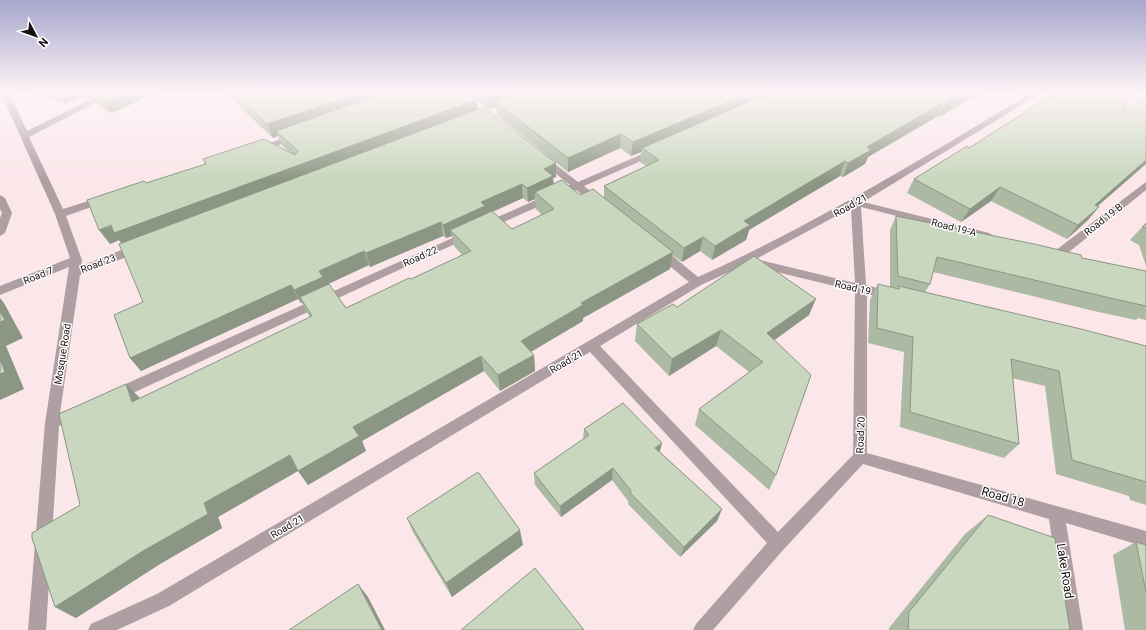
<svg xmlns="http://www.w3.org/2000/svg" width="1146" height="630" font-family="Roboto,sans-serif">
<rect width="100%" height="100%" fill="#fbe6ea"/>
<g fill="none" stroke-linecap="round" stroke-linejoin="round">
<polygon fill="#ae9fa2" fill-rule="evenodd" points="0,195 5,198 12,213 5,233 0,236 0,218 2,213 0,209"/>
<g fill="#ae9fa2" fill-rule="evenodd">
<polygon points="1,93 9,93 27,131 103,93 114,93 29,137 63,209 104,196 109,199 108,201 66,216 82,260 81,266 134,245 142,245 143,248 142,251 80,275 60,413 74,407 79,409 81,413 79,417 59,426 46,630 28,630 45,423 69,267 0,295 0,286 70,258 55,214"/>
<path d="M1031,93h10l-178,109 126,31 5,3 -5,3 -128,-32 5,78 27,7 2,3 -2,3 -4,1 -22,-5v159l279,78v16l-80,-24 17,107h-18l-16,-111 -186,-55 -79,85 -71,81h-20l3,-6 71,-81 -177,-191 -421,254 -52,24h-29l3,-6 66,-30 532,-312 -34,-28 -1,-3 1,-3h8l35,29c116,-52 224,-118 333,-184zM851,208l4,75 -99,-24zM751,262l1,4 4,1 99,24 -2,164 -75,77 -178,-186 101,-61z"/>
<polygon points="296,133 300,136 299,138 262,151 259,152 254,149"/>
<polygon points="656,148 659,149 659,153 584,186 602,200 603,202 602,204 594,204 576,190 490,228 486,229 481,226 482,224 570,185 540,161 540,157 546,157 578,182"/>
<polygon points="1146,182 1146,190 1064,256 1056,256 1055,253 1056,250"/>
<polygon points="466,232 470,233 471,235 470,237 120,399 115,401 110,399 108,395 110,391"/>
</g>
</g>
<g fill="#acb9a3" fill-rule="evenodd">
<polygon points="36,93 156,93 111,113 97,104 92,97 89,98 84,95 66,104 37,95"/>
<path d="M225,93h755l-41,24 -1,-1 -70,41 -3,7 -22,13 -3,-1 -91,54 -3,10 -34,20 -12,-9 -18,11 -10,-7 -2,14 -87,49v3l-52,31 3,3 1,16 -35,20 -16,-20 -122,70 4,10 -58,34 -10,-15 -80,47 4,11 -62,36 -84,54 -21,-11 25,-102 60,-107 170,-80 -8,-15h-1l-3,-4 -157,72 -11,-13 13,-56 -22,-59 -2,-3 -9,4 36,-61 59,-19 -2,-5 86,-7 -7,-7 -4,-9 -5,2zM476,100l13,9 7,-2 1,8 71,57 52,-24 11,8 10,-4 -1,10 6,4 -42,20v11l-24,-2 -26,-11 -1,-6 3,-1 -78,-68zM523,198l5,4 7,-3 1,10 6,6 -30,14 -19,-17zM443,236l3,2 6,-2 2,10 8,9 -51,24 -65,29 -19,-23h-1l43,-20 1,2z"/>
<polygon points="1123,112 1098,206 1088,220 1067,239 991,201 961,222 907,193 914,179 969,148"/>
<polygon points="896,216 1082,258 1146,271 1146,320 1138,318 1136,320 1094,311 933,272 930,284 925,292 1146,346 1146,505 1130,500 1129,496 1056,474 1045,386 1012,378 1019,444 1004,458 900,427 904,352 868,343 870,300 878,284 890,287 890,230"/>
<polygon points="1146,223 1146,266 1139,245 1130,240"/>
<polygon points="677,307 809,315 775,340 776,475 769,490 695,425 699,409 749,372 716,346 669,376 635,341 637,324"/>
<polygon points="584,429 660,452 722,509 717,521 680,557 628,504 628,501 612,480 561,517 535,485 534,473 583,439"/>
<polygon points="988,515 1070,630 889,630 889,628 965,534"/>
<polygon points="407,518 523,545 452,597 414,534"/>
<polygon points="1136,542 1146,545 1146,630 1125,630 1113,555"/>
</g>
<g fill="#8c9684">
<polygon points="62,93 83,93 84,95 66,104 60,94"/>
<polygon points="86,93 99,93 91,94 92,97 89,98"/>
<polygon points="127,93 156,93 111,113 105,103"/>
<polygon points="361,93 406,93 276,131 278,136 273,138 267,124"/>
<polygon points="495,93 534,93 496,102 496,107 489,109 488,96"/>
<polygon points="749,93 778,93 642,148 641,152 631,156 633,142"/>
<polygon points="963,93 980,93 939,117 946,103"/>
<polygon points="476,100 478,113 125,248 119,240 110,244 99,230"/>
<polygon points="944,102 938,116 868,157 865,164 843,177 848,163 867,147"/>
<polygon points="621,134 620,148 568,172 568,158"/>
<polygon points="1146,160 1146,164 1084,218 1095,205"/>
<polygon points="845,161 840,176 749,230 746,240 712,260 715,246 744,221"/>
<polygon points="556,163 556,177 553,178 554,190 535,192 535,199 528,202 527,188 544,169"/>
<polygon points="522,184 523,198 450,230 452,236 446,238 443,225 481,202"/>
<polygon points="1000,187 991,201 961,222 970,209"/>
<polygon points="1099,207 1088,220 1067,239 1078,225"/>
<polygon points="441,222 443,236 370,267 366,253"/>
<polygon points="703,237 700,251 682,262 684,248"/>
<polygon points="364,251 369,265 326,285 329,291 300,297 302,303 301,303 294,290 319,271"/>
<polygon points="673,252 670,269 583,318 583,321 522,357 521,341 581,303"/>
<polygon points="291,285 298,299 141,371 130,358"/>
<polygon points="0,298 4,303 23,338 6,346 24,389 0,400"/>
<polygon points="816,299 809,315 761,349 767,333"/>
<polygon points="721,330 716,346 669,376 672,359"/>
<polygon points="534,355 535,371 500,391 498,375"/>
<polygon points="481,356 484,371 362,441 366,451 308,485 298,471 353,427"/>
<polygon points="126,384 141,399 132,402"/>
<polygon points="662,443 659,455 655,448"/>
<polygon points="290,455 300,470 218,517 222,528 160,564 76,618 55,607 204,503"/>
<polygon points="613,468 612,480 561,517 560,506"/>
<polygon points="722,509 717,521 680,557 684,547"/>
<polygon points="520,530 523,545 452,597 446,583"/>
<polygon points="358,584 368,597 385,630 382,630"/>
</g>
<g fill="#c8d7bd" stroke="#8c9684">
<polygon points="92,93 127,93 105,103 91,94"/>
<polygon points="234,93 361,93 267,124"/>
<polygon points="384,93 469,93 476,100 114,233 111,225 99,230 87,200 144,181 146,183 206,164 203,159 264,139 295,155 298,151 276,131"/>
<polygon points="484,93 495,93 488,96"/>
<polygon points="519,93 749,93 633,142 621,134 568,158 496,102"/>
<polygon points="769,93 963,93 946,103 944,102 867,147 871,150 848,163 845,161 744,221 750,225 715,246 703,237 684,248 604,186 659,160 642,148"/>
<polygon points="1055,93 1129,93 1123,112 1146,95 1146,160 1095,205 1099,207 1078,225 1000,187 970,209 914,179 967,146 969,148"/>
<polygon points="484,107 556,163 544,169 553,176 527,188 522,184 481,202 485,206 443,225 441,222 366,253 364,251 319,271 323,277 294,290 291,285 130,358 114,315 143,302 119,244"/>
<polygon points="562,180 580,195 593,189 673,252 581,303 583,305 521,341 534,355 498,375 481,356 353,427 359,436 298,471 290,455 204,503 208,514 143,551 55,607 32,538 32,533 80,505 59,414 126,384 132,402 312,316 300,297 329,284 346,308 409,278 411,279 471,251 450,230 492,211 512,229 554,209 535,192"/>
<polygon points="896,216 1034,244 1081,255 1082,258 1146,271 1146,306 1106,297 937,257 930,284 898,276"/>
<polygon points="1146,223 1146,228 1142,227"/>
<polygon points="754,256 816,299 767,333 811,375 776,475 699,409 763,362 721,330 672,359 637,324 673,304 677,307"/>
<polygon points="878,284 899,289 899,286 1081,329 1146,346 1146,482 1072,460 1059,371 1011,359 1019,444 910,412 913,337 877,328"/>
<polygon points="0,311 5,320 0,322"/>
<polygon points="0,359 5,372 0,374"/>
<polygon points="623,403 662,443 655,448 722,509 684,547 630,493 631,491 613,468 560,506 534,473 589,435 584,429"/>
<polygon points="478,472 520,530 446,583 407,518"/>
<polygon points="988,515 1055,538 1070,630 908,630 909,612"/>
<polygon points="1136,542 1146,545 1146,592"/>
<polygon points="535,568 584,630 461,630"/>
<polygon points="358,584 382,630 289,630"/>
</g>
<linearGradient id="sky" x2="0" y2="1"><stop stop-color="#a7a6cd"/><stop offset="0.51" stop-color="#fdf4f6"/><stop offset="1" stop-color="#fdf4f6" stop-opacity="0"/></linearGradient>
<rect width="1146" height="181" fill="url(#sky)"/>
<g text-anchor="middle" stroke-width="3" stroke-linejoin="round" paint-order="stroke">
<g font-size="10" fill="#1a0f11" stroke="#fff">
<text transform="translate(850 205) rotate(-29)" y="4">Road 21</text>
<text transform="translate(1103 219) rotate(-38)" y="4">Road 19-B</text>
<text transform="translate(954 227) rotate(14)" y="4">Road 19-A</text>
<text transform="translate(420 256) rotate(-24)" y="4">Road 22</text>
<text transform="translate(98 263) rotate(-21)" y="4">Road 23</text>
<text transform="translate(38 275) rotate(-22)" y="4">Road 7</text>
<text transform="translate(853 287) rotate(13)" y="4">Road 19</text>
<text transform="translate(62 354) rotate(-81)" y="4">Mosque Road</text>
<text transform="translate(566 361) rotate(-31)" y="4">Road 21</text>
<text transform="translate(860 435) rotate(-88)" y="4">Road 20</text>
<text transform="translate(287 526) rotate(-31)" y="4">Road 21</text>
</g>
<g font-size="12" fill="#1a0f11" stroke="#fff">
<text transform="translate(1003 497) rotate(16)" y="4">Road 18</text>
<text transform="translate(1065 571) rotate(81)" y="4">Lake Road</text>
</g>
</g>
<g transform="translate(36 36) rotate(131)" stroke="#ffffff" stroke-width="3" paint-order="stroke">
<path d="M0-3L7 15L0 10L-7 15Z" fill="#1a0f11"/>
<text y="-6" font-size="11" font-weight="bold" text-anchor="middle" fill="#1a0f11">N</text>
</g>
</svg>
